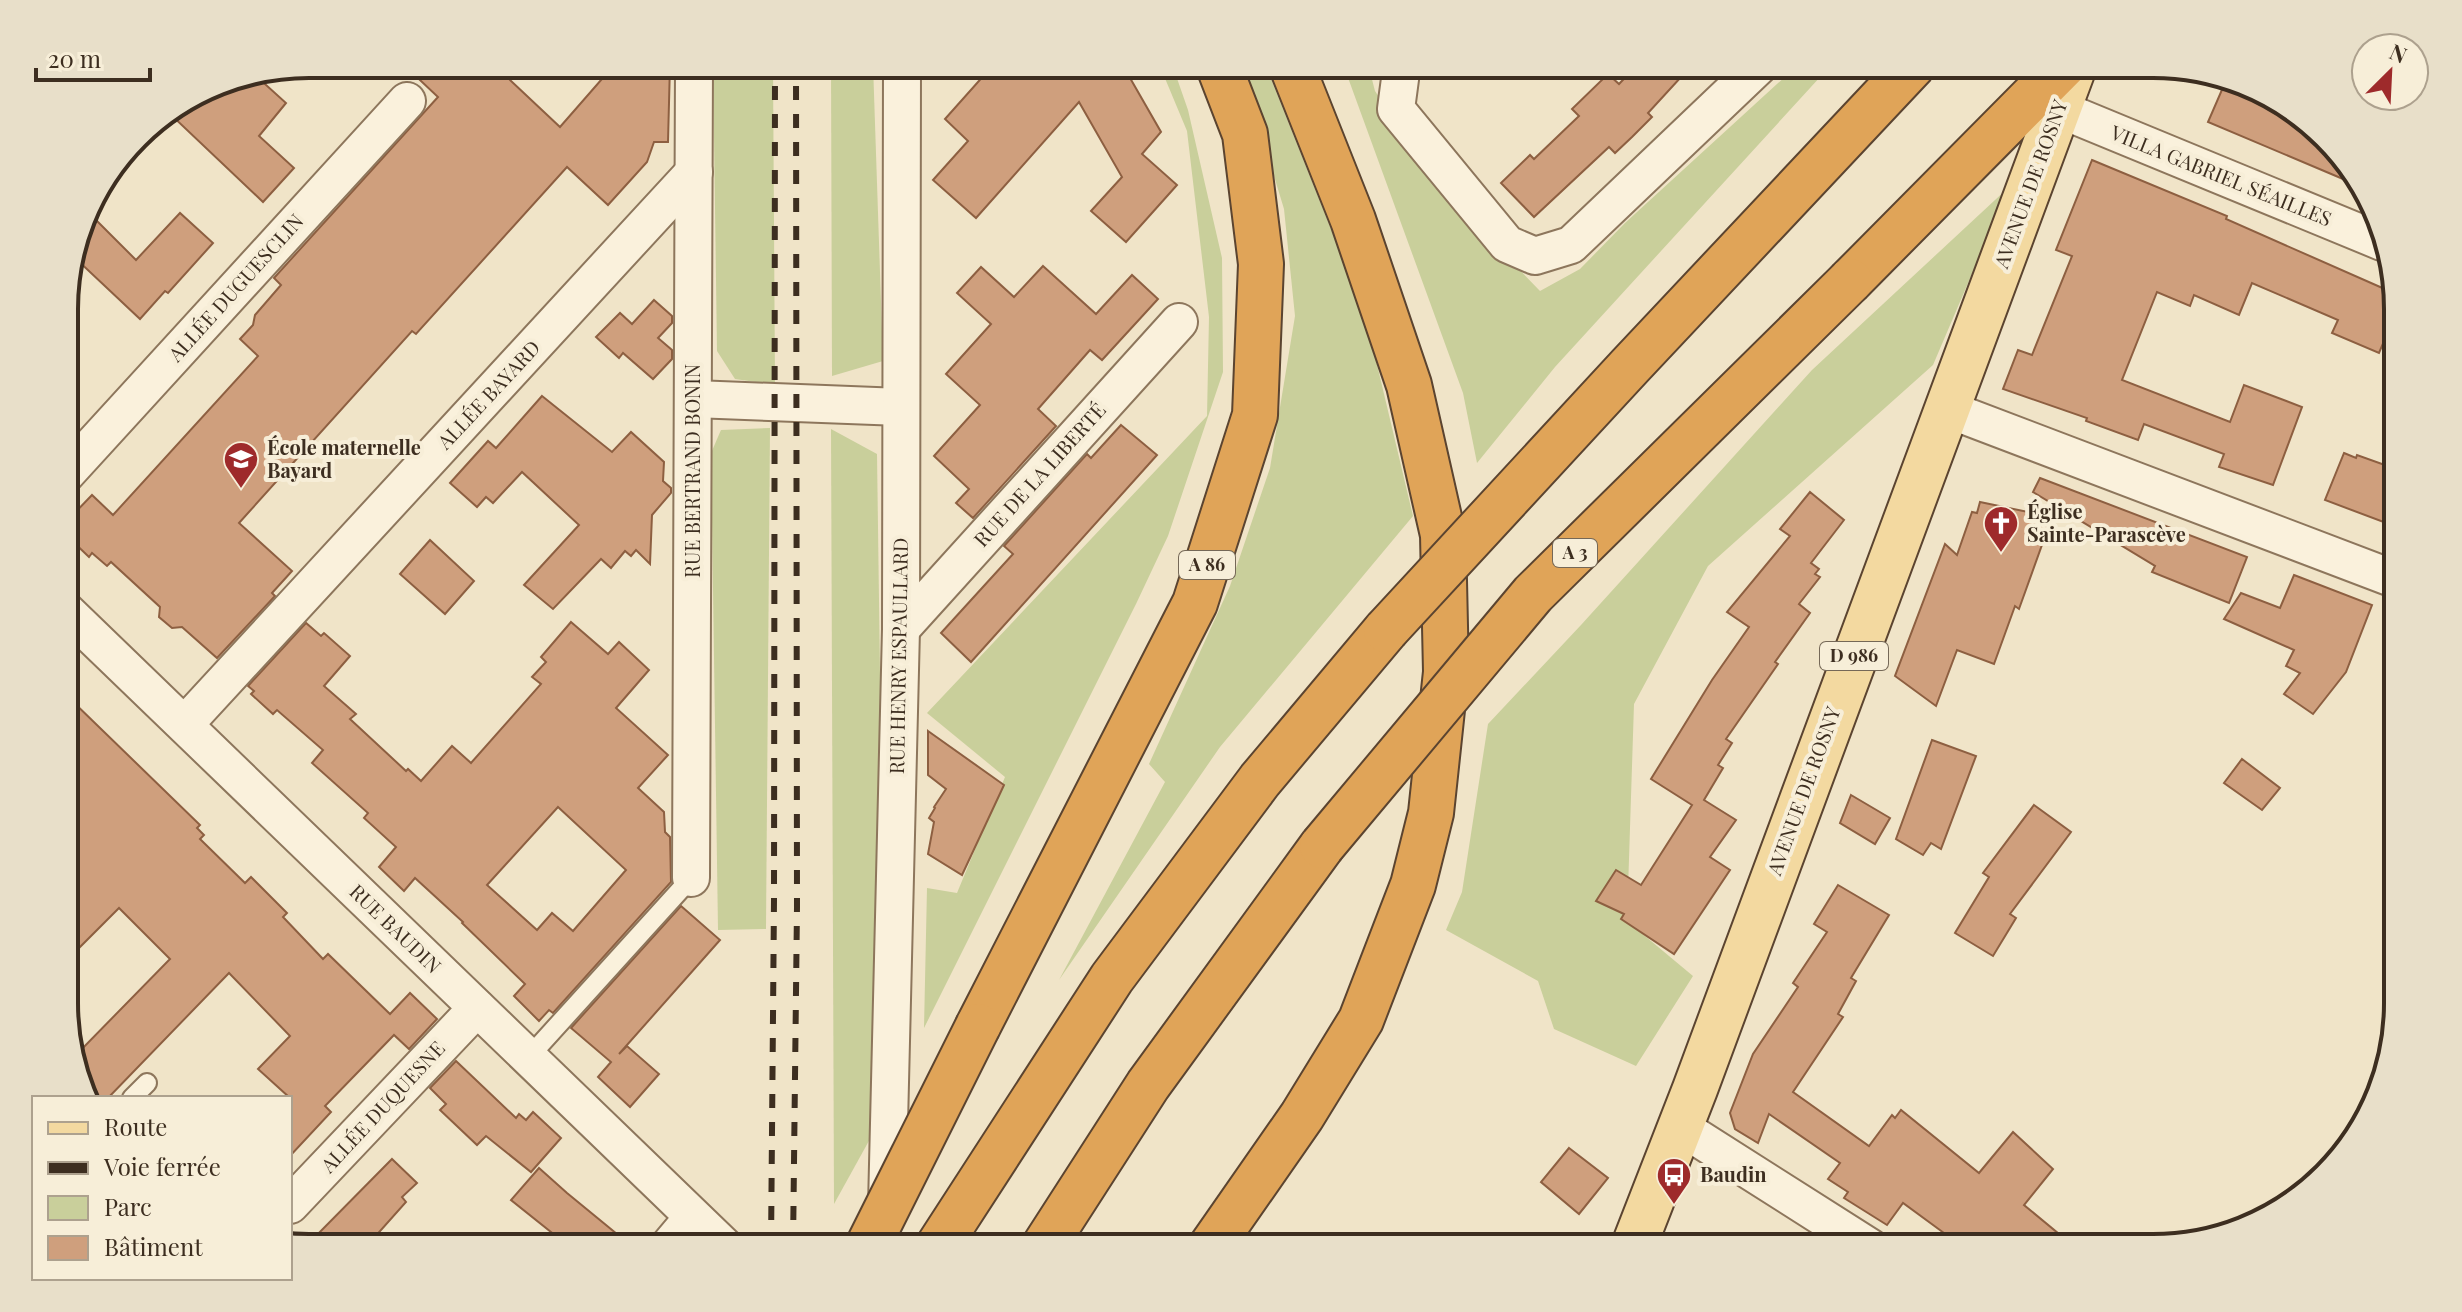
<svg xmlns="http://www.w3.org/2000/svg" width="2462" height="1312" font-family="'Playfair Display',serif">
<rect width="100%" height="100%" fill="#f0e4c8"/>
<g fill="#c9cf9b">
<polygon points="713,64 773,64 775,385 735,379 717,351"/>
<polygon points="831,64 873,64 883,361 832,376"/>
<polygon points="1159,64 1172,64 1188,110 1222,258 1223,372 1168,536 1136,604 924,1028 927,888 957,893 1005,777 927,713 1207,416 1209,317 1187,131"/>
<polygon points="1240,64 1265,64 1365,314 1413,516 1220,747 1059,980 1165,782 1149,764 1230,586 1270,468 1295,316 1284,209"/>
<polygon points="1343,64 1368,64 1375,91 1435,182 1540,291 1580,269 1625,223 1799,64 1832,64 1555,367 1477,463 1463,393"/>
<polygon points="2009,187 1933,365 1708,566 1634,704 1627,921 1693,976 1636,1066 1554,1029 1538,981 1446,930 1462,892 1488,724 1581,625 1812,370"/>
<polygon points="770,428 766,929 718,930 711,453 721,430"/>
<polygon points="831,429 877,454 886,1110 834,1204"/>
</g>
<g fill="#cf9f7d" stroke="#8d5f41" stroke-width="2" fill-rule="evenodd">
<polygon points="403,64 493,64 560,127 615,64 670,64 668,142 654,142 647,162 608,205 567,167 416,334 412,331 239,523 292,571 272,593 275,596 217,658 182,627 172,628 159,617 160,607 111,562 107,566 92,553 89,557 65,534 65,523 92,495 113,515 258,356 240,339 253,325 255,315 281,285 274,278 438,97"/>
<polygon points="994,64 1122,64 1161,132 1142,154 1177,185 1126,242 1091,211 1122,177 1079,102 976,218 933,180 968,141 945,119"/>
<polygon points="1638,64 1693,64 1648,113 1652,117 1632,137 1615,153 1609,147 1534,217 1501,183 1530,155 1534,159 1579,116 1572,109 1608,74 1619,84"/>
<polygon points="255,75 286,103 259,136 294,168 263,202 168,112 216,82"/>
<polygon points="2224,85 2292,116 2356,173 2362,187 2208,122"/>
<polygon points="2092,160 2227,216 2226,219 2396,294 2396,313 2379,353 2332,333 2338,320 2252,283 2239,315 2194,295 2190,306 2157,292 2122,380 2230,422 2244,385 2302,407 2273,485 2219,467 2224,454 2144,424 2138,440 2086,421 2087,418 2003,389 2018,350 2032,355 2072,256 2056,250"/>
<polygon points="87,211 136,260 180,213 213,243 168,293 165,291 140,319 74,257"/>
<polygon points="1043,266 1096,314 1132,275 1158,299 1102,360 1090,350 1038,409 1056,426 973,518 956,503 969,489 934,456 980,405 946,374 991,324 957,293 981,267 1014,297"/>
<polygon points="654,300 672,316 672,323 658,338 672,350 672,359 653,379 623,353 619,358 596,337 620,313 632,324"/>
<polygon points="542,396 612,452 631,432 664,462 663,481 671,488 671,493 652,515 650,564 636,550 631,556 625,551 611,568 601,559 553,609 524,585 579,525 522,472 493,503 486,497 477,507 450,483 488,441 496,448"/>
<polygon points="1121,425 1157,455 971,662 941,633 1013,554 1004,546 1087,454 1091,458"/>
<polygon points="2344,453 2356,458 2357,455 2396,469 2397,527 2325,500"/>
<polygon points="2040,478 2247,557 2229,603 2152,572 2155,566 2033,492"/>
<polygon points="1810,492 1844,520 1811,563 1819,569 1815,574 1820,577 1799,604 1810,613 1775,662 1778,664 1726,739 1732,743 1718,765 1723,768 1704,800 1736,820 1710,857 1730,870 1674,954 1621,919 1624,914 1596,901 1616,870 1641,885 1692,805 1651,779 1712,680 1749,627 1727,612 1790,536 1780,529"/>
<polygon points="1980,502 2052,517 2019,609 2015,606 1994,664 1957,650 1936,706 1895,676 1945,544 1957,555 1972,512 1977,513"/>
<polygon points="430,540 474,581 445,614 400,574"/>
<polygon points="2294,575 2372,605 2346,672 2313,714 2284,694 2300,673 2286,666 2294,650 2224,619 2241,593 2280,608"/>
<path d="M571,622l37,32 11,-12 30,28 -33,38 52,47 -30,33 26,24 1,20 5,5 1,45 -118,131 -4,-3 -10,11 -25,-25 11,-12 -63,-61 1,-1 -48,-44 -11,13 -25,-24 17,-20 -32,-29 4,-5 -56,-50 11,-13 -46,-40 -4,4 -22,-20 3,-3 -6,-5 58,-63 15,13 3,-3 26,23 -26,30 32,28 -6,5 56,52 2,-2 13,12 31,-35 19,17 70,-79 -9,-7 14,-15 -5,-5zM558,807l68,63 -53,61 -21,-18 -15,17 -50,-45z"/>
<polygon points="65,694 200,825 197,828 204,835 200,839 245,883 251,877 287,913 283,917 323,959 328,954 390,1014 410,993 437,1019 409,1049 394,1035 325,1106 331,1112 290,1156 290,1098 258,1069 290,1036 229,973 108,1098 92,1098 75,1056 170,959 119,908 66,961"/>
<polygon points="928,731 1004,785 962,875 928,854 934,822 929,818 935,808 934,807 946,789 928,775"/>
<polygon points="1932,740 1976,756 1941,849 1931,843 1923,855 1896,839"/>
<polygon points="2242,759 2280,788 2262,810 2224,783"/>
<polygon points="1851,795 1890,818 1875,844 1840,823"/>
<polygon points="2034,805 2071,832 2010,914 2016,918 1993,956 1955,933 1989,877 1983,873"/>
<polygon points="1838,885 1889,915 1851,978 1856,981 1838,1014 1843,1017 1793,1092 1869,1146 1892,1115 1895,1118 1901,1110 1979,1173 2013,1132 2053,1169 2024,1205 2076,1248 1979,1248 1970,1239 1963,1247 1903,1203 1887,1225 1844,1198 1848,1192 1828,1179 1840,1163 1769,1114 1758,1143 1735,1129 1730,1113 1753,1054 1798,987 1793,983 1827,932 1814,924"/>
<polygon points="681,906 720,940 619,1054 627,1046 659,1074 630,1107 598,1077 611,1062 571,1028"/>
<polygon points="456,1061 516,1118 519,1114 526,1120 533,1112 561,1138 531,1172 486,1136 477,1145 440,1110 446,1104 430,1088"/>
<polygon points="1569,1148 1608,1178 1579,1214 1541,1182"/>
<polygon points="392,1159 417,1183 402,1197 406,1202 365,1248 305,1247"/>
<polygon points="539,1168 567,1193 634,1248 571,1248 511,1200"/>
</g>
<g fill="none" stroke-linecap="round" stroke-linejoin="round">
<g stroke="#8d765c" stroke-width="22">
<g id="service">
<polyline points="528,1058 691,878"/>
<polyline points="132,1098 147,1083"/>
</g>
</g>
<g stroke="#8d765c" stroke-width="40">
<g id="minor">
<polyline points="1402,64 1396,109 1507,244 1535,256 1571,245 1761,64"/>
<polyline points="2059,109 2382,242"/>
<polyline points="694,399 901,407"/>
<polyline points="1947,409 2397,580"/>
<polyline points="65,475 407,101"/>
<polyline points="65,610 726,1248"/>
<polyline points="901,629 1179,322"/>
<polyline points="185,724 694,172"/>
<polyline points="691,878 694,64"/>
<polyline points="1679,1126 1871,1248"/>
<polyline points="290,1205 477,1008"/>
<polyline points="887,1206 901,629 902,64"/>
<polyline points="667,1248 693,1217"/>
</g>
</g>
<g stroke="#5b4430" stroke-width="48">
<polyline id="primary" points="1633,1248 1695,1089 2075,64"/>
</g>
<g stroke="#5b4430" stroke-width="48">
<g id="motorway">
<polyline points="1850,281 2065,64"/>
<polyline points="978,1026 1195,603 1255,415 1261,264 1245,134 1218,64"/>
<polyline points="937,1248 1112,978 1260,780 1386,630"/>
<polyline points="1043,1248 1148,1085 1322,846"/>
<polyline points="1210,1248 1302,1116 1361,1020 1413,885 1431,813 1446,672 1443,535 1409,385 1353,220 1291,64"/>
</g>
</g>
<use href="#service" stroke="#faf1dc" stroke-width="18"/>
<use href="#minor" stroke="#faf1dc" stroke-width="36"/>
<use href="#primary" stroke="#f3d9a0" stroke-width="44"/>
<use href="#motorway" stroke="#e0a458" stroke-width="44"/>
<g stroke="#3d2e20" stroke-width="6" stroke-dasharray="14 14" stroke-linecap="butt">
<polyline points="771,1248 774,900 775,64"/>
<polyline points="793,1248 797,907 796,64"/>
</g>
<g stroke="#5b4430" stroke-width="48" stroke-linecap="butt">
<g id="motorway-bridge">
<polyline points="1386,630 1630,366 1914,64"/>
<polyline points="1322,846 1533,594 1850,281"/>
<polyline points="867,1248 978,1026"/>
</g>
</g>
<use href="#motorway-bridge" stroke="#e0a458" stroke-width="44"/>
</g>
<defs>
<g id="school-pin" transform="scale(1.8)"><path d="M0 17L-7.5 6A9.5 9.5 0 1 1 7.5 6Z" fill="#9e2a2b" stroke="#f7eed8"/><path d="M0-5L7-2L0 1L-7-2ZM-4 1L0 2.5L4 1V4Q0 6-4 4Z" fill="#fff"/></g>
<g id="church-pin" transform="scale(1.8)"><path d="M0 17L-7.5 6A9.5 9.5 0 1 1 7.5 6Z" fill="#9e2a2b" stroke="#f7eed8"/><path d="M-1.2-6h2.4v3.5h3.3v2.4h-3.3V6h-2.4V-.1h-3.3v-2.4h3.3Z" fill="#fff"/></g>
<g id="bus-pin" transform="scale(1.8)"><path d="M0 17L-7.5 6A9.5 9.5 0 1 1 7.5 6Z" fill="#9e2a2b" stroke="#f7eed8"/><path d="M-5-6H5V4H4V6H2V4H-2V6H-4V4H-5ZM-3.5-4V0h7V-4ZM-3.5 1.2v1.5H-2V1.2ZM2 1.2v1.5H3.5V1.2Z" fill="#fff"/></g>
</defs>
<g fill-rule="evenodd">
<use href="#school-pin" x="241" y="459"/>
<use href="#church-pin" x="2001" y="523"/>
<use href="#bus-pin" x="1674" y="1175"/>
</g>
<g text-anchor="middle" stroke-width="8" stroke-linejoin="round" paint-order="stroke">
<g fill="#f7eed8" stroke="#756857" stroke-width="2">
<rect x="1553" y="539" width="44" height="28" rx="6"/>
<rect x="1179" y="551" width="56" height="28" rx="6"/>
<rect x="1820" y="642" width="68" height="28" rx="6"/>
</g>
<g font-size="18" font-weight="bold" fill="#3d2e20">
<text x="1575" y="559">A 3</text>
<text x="1207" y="571">A 86</text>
<text x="1854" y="662">D 986</text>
</g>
<g font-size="20" fill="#3d2e20" stroke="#f7eed8">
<text transform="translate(2221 176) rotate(22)" y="7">VILLA GABRIEL SÉAILLES</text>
<text transform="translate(2031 184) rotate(-70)" y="7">AVENUE DE ROSNY</text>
<text transform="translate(236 288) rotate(-48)" y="7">ALLÉE DUGUESCLIN</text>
<text transform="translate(489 395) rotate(-47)" y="7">ALLÉE BAYARD</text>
<text transform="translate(693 471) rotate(-90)" y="7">RUE BERTRAND BONIN</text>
<text transform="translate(1040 475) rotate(-48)" y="7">RUE DE LA LIBERTÉ</text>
<text transform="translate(899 656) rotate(-89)" y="7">RUE HENRY ESPAULLARD</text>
<text transform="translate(1804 791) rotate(-70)" y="7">AVENUE DE ROSNY</text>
<text transform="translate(395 929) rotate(44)" y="7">RUE BAUDIN</text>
<text transform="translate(383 1107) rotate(-47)" y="7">ALLÉE DUQUESNE</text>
</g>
<g font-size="20" font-weight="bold" fill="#3d2e20" stroke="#f7eed8" text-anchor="start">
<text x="267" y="455">École maternelle<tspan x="267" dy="23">Bayard</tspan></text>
<text x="2027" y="519">Église<tspan x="2027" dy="23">Sainte-Parascève</tspan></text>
<text x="1700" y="1182">Baudin</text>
</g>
</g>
<path d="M0 0H2462V1312H0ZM309 78H2153A231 231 0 0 1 2384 309V1003A231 231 0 0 1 2153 1234H309A231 231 0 0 1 78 1003V309A231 231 0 0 1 309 78Z" fill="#e8dfc9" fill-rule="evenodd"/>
<path fill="none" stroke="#3d2e20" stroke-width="4" d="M309 78H2153A231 231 0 0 1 2384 309V1003A231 231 0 0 1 2153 1234H309A231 231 0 0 1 78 1003V309A231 231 0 0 1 309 78Z"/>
<rect x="32" y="1096" width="260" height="184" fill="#f7eed8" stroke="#ada18e" stroke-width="2"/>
<rect x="48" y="1122" width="40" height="12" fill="#f3d9a0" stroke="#ada18e" stroke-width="2"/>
<text x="104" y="1136" font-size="24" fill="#3d2e20">Route</text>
<rect x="48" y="1162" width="40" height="12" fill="#3d2e20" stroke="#ada18e" stroke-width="2"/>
<text x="104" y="1176" font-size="24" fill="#3d2e20">Voie ferrée</text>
<rect x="48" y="1196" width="40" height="24" fill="#c9cf9b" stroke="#ada18e" stroke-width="2"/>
<text x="104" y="1216" font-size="24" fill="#3d2e20">Parc</text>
<rect x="48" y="1236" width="40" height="24" fill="#cf9f7d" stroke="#ada18e" stroke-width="2"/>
<text x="104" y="1256" font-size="24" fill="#3d2e20">Bâtiment</text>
<g transform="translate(2390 72) rotate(24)"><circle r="38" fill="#f7eed8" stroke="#ada18e" stroke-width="2"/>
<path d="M0-6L14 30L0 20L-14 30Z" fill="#9e2a2b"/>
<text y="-12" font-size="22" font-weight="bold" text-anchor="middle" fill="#3d2e20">N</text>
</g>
<path d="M36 68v12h114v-12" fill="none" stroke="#3d2e20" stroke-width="4"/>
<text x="48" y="68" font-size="24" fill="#3d2e20" stroke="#f7eed8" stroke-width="6" paint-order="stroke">20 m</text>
</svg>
